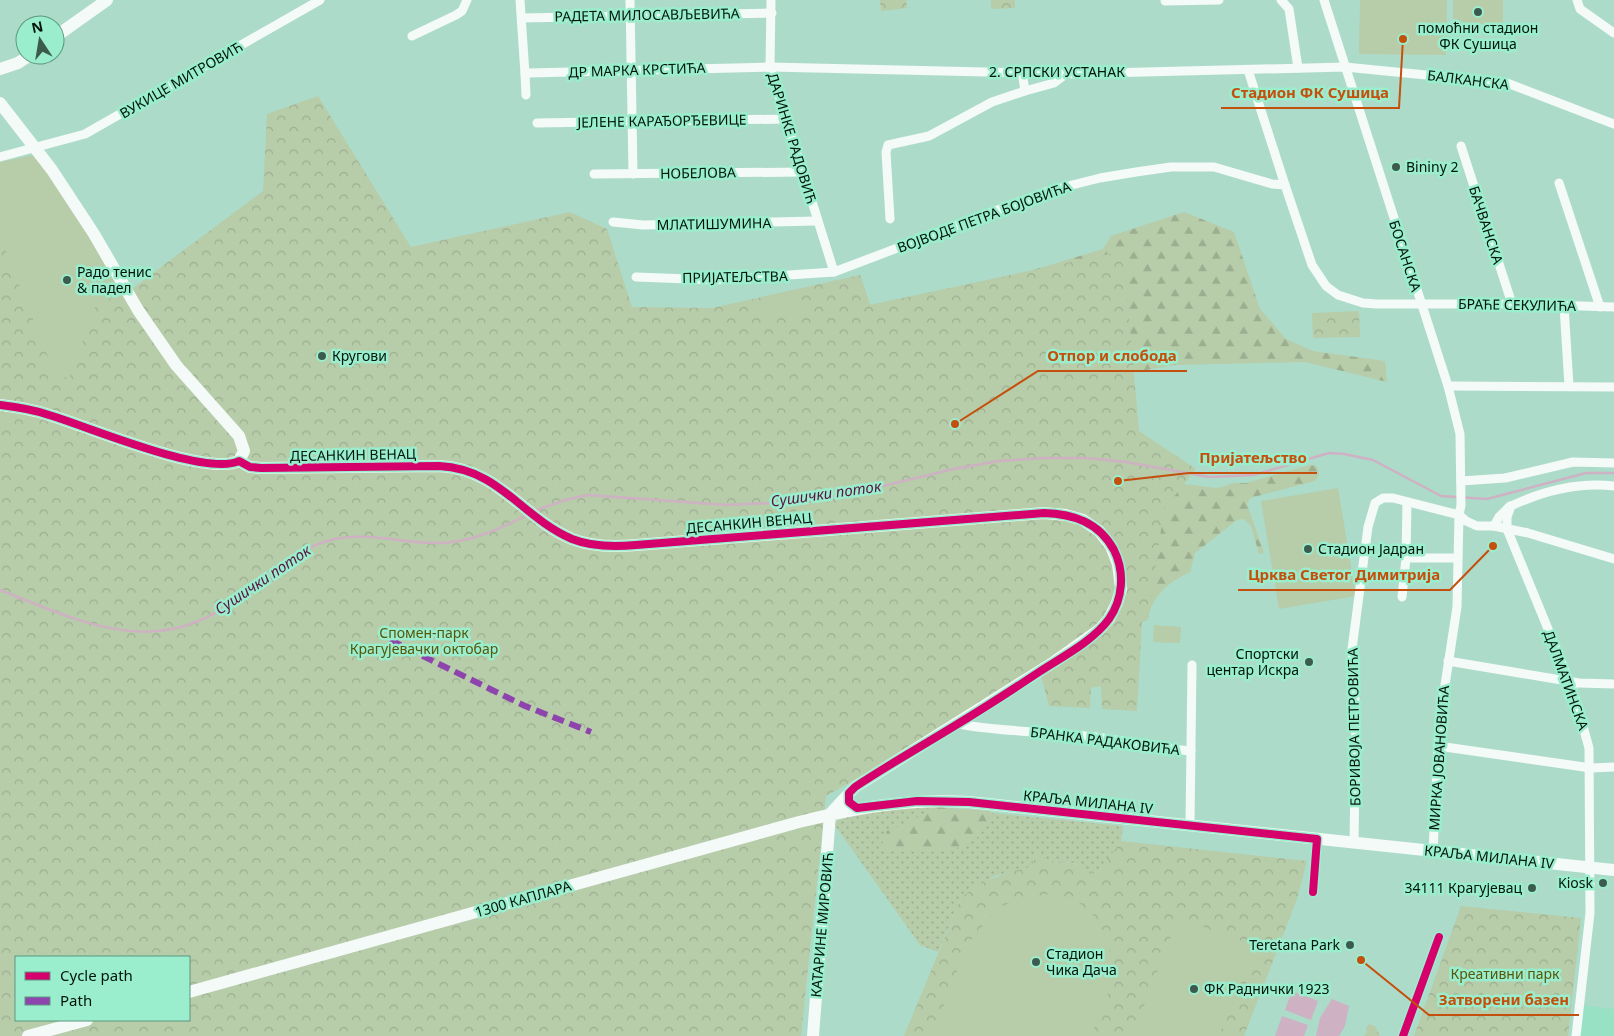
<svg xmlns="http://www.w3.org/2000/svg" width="1614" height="1036" font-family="'Noto Sans',sans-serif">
<defs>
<pattern id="grass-dots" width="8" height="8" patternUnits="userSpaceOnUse" patternTransform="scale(1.25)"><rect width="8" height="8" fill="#b7cca9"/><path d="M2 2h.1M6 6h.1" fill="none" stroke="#9cae90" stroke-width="1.8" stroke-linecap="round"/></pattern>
<pattern id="forest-firs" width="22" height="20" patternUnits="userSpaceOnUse" patternTransform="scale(1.25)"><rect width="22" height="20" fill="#b7cca9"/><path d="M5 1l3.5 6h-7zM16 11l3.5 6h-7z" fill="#9cae90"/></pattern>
<pattern id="park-crowns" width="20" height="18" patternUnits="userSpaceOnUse" patternTransform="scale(1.25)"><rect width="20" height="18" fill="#b7cca9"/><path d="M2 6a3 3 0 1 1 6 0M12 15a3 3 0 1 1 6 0" fill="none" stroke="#9cae90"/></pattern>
</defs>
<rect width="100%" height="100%" fill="#addbc9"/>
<polygon fill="#99e1c5" points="1582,1005 1614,1009 1614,1036 1579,1036"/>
<path fill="url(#grass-dots)" d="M935,807l188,19 -2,15 -25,35 -22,-13 -27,-2 -3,-7h-7l-6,13 -37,9 -33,22 -23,54 -18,-7 -86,-121c16,-18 76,-16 101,-17z"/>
<g fill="url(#forest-firs)">
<polygon points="1184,212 1234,232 1260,309 1286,339 1313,351 1385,361 1387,382 1305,362 1175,365 892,413 860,275 870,305 1030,271 1103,249 1111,236"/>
<path d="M1310,465l7,1 2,9 -4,6 -65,17 -3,6 17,49 -5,1 -8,-28 -7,-7 -7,1 -42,33 -5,19c-21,10 -38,23 -42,47l-6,3 3,-82 31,-57 40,5 10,-2 6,-3h14z"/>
<path d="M935,807l56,4c-3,7 -5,16 -9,21 -19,27 -74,19 -102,18l7,-19 21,-8z"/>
<polygon points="1369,1024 1375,1026 1380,1036 1364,1036 1365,1033 1367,1033 1366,1028"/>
</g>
<g fill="url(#park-crowns)" fill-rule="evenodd">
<polygon points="880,0 906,0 907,8 881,11"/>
<polygon points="991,0 1015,0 1015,8 991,9"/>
<path d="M318,96l93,151 159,-35 37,17 25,78 80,1 148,-33 10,30 253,-54 16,180 57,38 -32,40 -16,110 -6,3 -5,89 -35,-2 -1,-23 -10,2 -1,20 -41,-2 -9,-34 -44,28 -170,96 -25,240h-801v-800l57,143 12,-3 28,-74 28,-8 138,-103 4,-77zM16,957h173v63h-173z"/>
<polygon points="1359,311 1360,337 1313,338 1312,313"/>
<path d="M1121,841l186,20 -10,38 -53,137h-340l57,-138c22,-19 43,-25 70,-31l6,-13h7l3,7c18,1 36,1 49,15z"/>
<polygon points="1461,906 1581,918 1568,1036 1414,1036"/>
</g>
<g fill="#b7cca9">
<polygon points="1360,0 1447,0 1446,55 1359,54"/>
<polygon points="1453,0 1503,0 1503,24 1453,25"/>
<polygon points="38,154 125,294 97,302 70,376 57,379 0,236 0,162"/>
<polygon points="794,290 800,311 766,320 761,299"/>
<polygon points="1338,488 1356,596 1279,609 1261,501"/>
<polygon points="1154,625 1181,627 1180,643 1153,642"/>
<polygon points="1052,894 1075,899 1095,917 1108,940 1114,979 1091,1036 936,1036 939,1018 967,945 997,908 1025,897"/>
<polygon points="1178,918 1256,946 1219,1036 1145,1036 1134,1032"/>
</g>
<g fill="#ceb1c2">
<polygon points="1292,991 1318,1001 1311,1020 1285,1010"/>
<polygon points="1332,999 1349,1006 1345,1026 1339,1036 1316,1036 1320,1018"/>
<polygon points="1282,1016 1308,1025 1304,1036 1275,1036"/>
</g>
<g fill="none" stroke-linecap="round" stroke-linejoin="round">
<g stroke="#ceb1c2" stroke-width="2.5">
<polyline points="534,511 565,500 588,495 726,505 796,502 849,494 954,469 998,461 1044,458 1086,458 1126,462 1209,477 1254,475 1329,453 1344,454 1373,460 1441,496 1487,499 1586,473 1614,473"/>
<path d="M0,590c83,33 159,71 239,7 29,-23 59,-50 96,-58 33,-7 66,4 99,4 33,1 64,-13 93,-28"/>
</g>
<g stroke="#f3faf7" stroke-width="9">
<polyline points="520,0 525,74"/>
<polyline points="630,0 633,174"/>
<polyline points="771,0 770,67 834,272"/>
<polyline points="1281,0 1289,9 1298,68"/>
<polyline points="1324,0 1448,386 1460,434 1461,505 1459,515 1457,607 1439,724 1433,852"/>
<polyline points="1577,0 1580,9 1614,33"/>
<polyline points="1165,1 1219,0"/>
<polyline points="522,18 772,13"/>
<polyline points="412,36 456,15 462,11 467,0"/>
<polyline points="1248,70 1285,185"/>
<polyline points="1025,91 1054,83 1066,74"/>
<polyline points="526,95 525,74 529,73 770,67 1066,74 1345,67 1507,83 1614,124"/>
<polyline points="537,123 787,119"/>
<polyline points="1461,146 1512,304"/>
<polyline points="0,157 85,134 320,0"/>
<polyline points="594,174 802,172"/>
<polyline points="1559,183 1600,307"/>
<polyline points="890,219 886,152 888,145 929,136 992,102 1025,91 1022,72"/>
<polyline points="613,222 643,225 816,221"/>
<polyline points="636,277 715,280 834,272 1048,191 1100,178 1136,172 1171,167 1214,167 1272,184 1285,185 1312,265 1326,286 1338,295 1363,303 1377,304 1512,304 1614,307"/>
<polyline points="1564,306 1569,386"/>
<polyline points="1448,386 1614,387"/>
<polyline points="1461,481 1505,478 1573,462 1614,463"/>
<polyline points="1407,502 1406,558 1457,558"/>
<polyline points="1494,526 1499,517 1510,506"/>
<polyline points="1402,597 1406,558"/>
<polyline points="1448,661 1579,683 1614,684"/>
<path d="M959,724c41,8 84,7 126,12 36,3 70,12 106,15"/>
<polyline points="1438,746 1591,768 1614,767"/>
<polyline points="1190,825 1192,665"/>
<polyline points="1354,843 1356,716 1352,649 1368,527 1375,503 1383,498 1393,498 1459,515 1466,521 1477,526 1494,526 1528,533 1614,559"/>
<path d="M1576,1036l14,-123 -1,-165 -16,-58 -66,-161v-12l4,-11c32,-15 68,-24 103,-20"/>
</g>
<g stroke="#f3faf7" stroke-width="12">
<polyline points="55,37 107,0"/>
<polyline points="0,69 18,63 30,55"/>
<polyline points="0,103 52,170 94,234 138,310 176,365 239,436 244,451 239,461"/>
<path d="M0,405c17,2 32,4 49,10 38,11 156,62 190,46"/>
<path d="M239,461l11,6 11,1 178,-2c61,3 82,51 133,73 20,8 42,8 64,6l408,-32 22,2 17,5 16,11 12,15 7,18 3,25 -4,14 -8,16 -10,11 -45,32 -199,125 -25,27 -17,222"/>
<path d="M189,992l610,-170c57,-14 111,-24 170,-20l645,68"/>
<polyline points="28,1036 87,1020"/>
</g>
<polyline stroke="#8e44ad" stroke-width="6" stroke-dasharray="12 6" stroke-linecap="butt" points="390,640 525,706 591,732"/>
<g stroke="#9aeecd" stroke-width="11">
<g id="cycleway">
<path d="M0,405c17,2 32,4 49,10 38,11 156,62 190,46l11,6 11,1 178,-2c61,3 82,51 133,73 20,8 42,8 64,6l408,-32c29,1 55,9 70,37 11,22 9,49 -5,69 -16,22 -47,38 -70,53 -27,18 -55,36 -83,53 -34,21 -68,40 -101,62l-6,6v9l8,6 60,-7 52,1 348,37 -4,53"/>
<polyline points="1403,1036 1439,937"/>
</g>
</g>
<use href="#cycleway" stroke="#d6006c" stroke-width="8"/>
</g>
<g fill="#3d5a4e" stroke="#9aeecd" stroke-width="2">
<circle cx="1478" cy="12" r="5"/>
<circle cx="1396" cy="167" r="5"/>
<circle cx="67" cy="280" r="5"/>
<circle cx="322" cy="356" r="5"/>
<circle cx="1308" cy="549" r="5"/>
<circle cx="1309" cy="662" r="5"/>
<circle cx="1603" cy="883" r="5"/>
<circle cx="1532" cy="888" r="5"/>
<circle cx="1350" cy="945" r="5"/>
<circle cx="1036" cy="962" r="5"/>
<circle cx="1194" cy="989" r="5"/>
</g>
<g text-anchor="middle" stroke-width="5" stroke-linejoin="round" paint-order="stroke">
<g font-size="14" fill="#00150c" stroke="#9aeecd">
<text transform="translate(647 15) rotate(-1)" y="5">РАДЕТА МИЛОСАВЉЕВИЋА</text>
<text transform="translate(637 70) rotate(-2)" y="5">ДР МАРКА КРСТИЋА</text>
<text x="1057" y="77">2. СРПСКИ УСТАНАК</text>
<text transform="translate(181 80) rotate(-30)" y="5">ВУКИЦЕ МИТРОВИЋ</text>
<text transform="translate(1468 80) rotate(7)" y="5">БАЛКАНСКА</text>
<text transform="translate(662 121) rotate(-1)" y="5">ЈЕЛЕНЕ КАРАЂОРЂЕВИЦЕ</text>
<text transform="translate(792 138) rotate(73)" y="5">ДАРИНКЕ РАДОВИЋ</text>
<text transform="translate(698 173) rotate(-1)" y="5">НОБЕЛОВА</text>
<text transform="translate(984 217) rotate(-20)" y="5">ВОЈВОДЕ ПЕТРА БОЈОВИЋА</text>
<text transform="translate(714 224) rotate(-1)" y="5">МЛАТИШУМИНА</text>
<text transform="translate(1486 225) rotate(72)" y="5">БАЧВАНСКА</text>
<text transform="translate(1405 256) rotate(72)" y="5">БОСАНСКА</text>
<text transform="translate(735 277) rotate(-1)" y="5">ПРИЈАТЕЉСТВА</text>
<text transform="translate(1517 305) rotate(1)" y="5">БРАЋЕ СЕКУЛИЋА</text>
<text transform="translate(353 455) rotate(-1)" y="5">ДЕСАНКИН ВЕНАЦ</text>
<text transform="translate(749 523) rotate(-5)" y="5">ДЕСАНКИН ВЕНАЦ</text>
<text transform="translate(1566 680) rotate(70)" y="5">ДАЛМАТИНСКА</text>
<text transform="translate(1354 727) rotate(-91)" y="5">БОРИВОЈА ПЕТРОВИЋА</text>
<text transform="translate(1105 741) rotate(7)" y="5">БРАНКА РАДАКОВИЋА</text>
<text transform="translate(1439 758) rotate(-86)" y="5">МИРКА ЈОВАНОВИЋА</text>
<text transform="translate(1088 802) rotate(6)" y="5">КРАЉА МИЛАНА IV</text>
<text transform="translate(1489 857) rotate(6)" y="5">КРАЉА МИЛАНА IV</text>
<text transform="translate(523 899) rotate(-16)" y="5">1300 КАПЛАРА</text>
<text transform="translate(822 925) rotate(-85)" y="5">КАТАРИНЕ МИРОВИЋ</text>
</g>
<g font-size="14" fill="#00150c" stroke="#9aeecd" text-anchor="start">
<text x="1478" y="33" text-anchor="middle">помоћни стадион<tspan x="1478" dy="16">ФК Сушица</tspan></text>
<text x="1406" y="172">Bininy 2</text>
<text x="77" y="277">Радо тенис<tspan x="77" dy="16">&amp; падел</tspan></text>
<text x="332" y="361">Кругови</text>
<text x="1318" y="554">Стадион Јадран</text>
<text x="1299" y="659" text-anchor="end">Спортски<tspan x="1299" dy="16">центар Искра</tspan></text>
<text x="1593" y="888" text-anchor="end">Kiosk</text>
<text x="1522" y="893" text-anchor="end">34111 Крагујевац</text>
<text x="1340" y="950" text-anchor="end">Teretana Park</text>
<text x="1046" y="959">Стадион<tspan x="1046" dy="16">Чика Дача</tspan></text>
<text x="1204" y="994">ФК Раднички 1923</text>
</g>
<g font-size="14" fill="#59560a" stroke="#9aeecd">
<text x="424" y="638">Спомен-парк<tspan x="424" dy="16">Крагујевачки октобар</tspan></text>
<text x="1505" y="979">Креативни парк</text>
</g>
<g font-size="15" font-style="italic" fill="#5b1440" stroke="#9aeecd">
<text transform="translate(826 494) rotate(-8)" y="5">Сушички поток</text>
<text transform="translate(263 580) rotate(-34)" y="5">Сушички поток</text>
</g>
</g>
<path fill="none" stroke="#c54f0c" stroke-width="2" d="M1403 39L1399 108H1221M955 424L1038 371H1187M1118 481L1189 473H1317M1493 546L1450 590H1238M1361 960L1429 1015H1579"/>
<g fill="#c54f0c" stroke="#9aeecd" stroke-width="2">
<circle cx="1403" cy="39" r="5"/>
<circle cx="955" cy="424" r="5"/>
<circle cx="1118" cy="481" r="5"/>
<circle cx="1493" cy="546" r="5"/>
<circle cx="1361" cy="960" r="5"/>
</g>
<g font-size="15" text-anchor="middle" font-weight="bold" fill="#c54f0c" stroke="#9aeecd" stroke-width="5" stroke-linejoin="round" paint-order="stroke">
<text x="1310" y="98">Стадион ФК Сушица</text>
<text x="1112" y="361">Отпор и слобода</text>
<text x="1253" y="463">Пријатељство</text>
<text x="1344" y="580">Црква Светог Димитрија</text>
<text x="1504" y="1005">Затворени базен</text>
</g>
<rect x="15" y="956" width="175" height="65" fill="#9aeecd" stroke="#5c9780"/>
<rect x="25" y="972" width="25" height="8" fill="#d6006c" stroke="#5c9780"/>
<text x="60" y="981" font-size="15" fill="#00150c">Cycle path</text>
<rect x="25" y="997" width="25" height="8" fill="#8e44ad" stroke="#5c9780"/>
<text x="60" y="1006" font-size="15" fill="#00150c">Path</text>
<g transform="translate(40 40) rotate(348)"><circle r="24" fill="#9aeecd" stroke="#5c9780"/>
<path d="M0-4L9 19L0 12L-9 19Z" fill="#3d5a4e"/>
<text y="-8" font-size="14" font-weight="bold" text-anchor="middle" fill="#00150c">N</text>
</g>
</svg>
